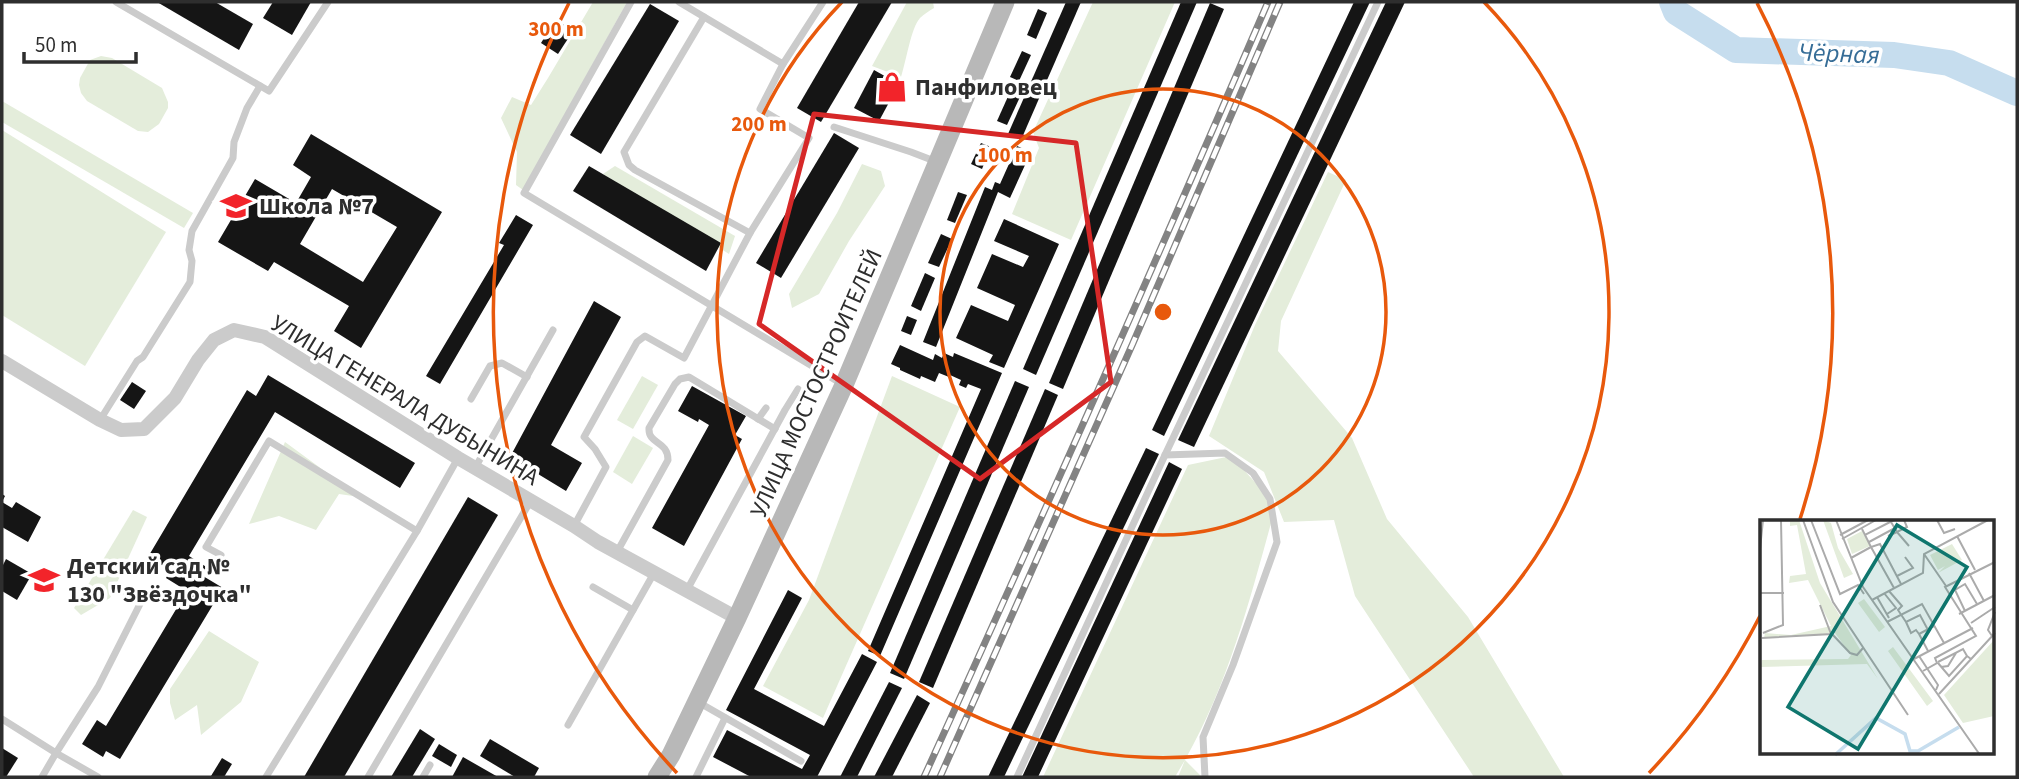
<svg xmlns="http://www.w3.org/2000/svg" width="2019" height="779" font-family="'Source Sans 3',sans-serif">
<rect width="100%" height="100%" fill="#fff"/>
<g fill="#e4eddb">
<polygon points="593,2 627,2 523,190 516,185 517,152 501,118 512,97 531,105 548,78"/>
<path d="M907,2h26l1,6c-5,3 -10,6 -14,10 -9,10 -14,44 -19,59l-29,-11z"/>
<polygon points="1093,2 1175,2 1071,240 1012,214 1039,148 1033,132"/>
<polygon points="101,56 112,58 162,88 168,102 168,108 159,124 148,132 138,131 87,101 81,93 79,85 80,78 90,60"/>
<polygon points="2,101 193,213 184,228 2,122"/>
<polygon points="2,130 166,232 85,366 2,315"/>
<polygon points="862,164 881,171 885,186 849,241 819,294 792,308 789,294 837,213"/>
<polygon points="615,166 735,236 729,254 603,174"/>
<polygon points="1328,172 1346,180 1281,321 1278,351 1352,438 1387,519 1468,617 1564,777 1474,777 1355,596 1334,520 1284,522 1264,472 1209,436 1255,325"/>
<polygon points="642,376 658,385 633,429 617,420"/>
<polygon points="892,376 960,407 823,718 763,686 809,600"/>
<polygon points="633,436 653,448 632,484 613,472"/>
<polygon points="285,442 360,497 339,494 316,530 279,516 249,524"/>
<path d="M1231,456l45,49c-24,87 -46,176 -91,255l17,17h-24l7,-17 -10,17h-132l145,-312z"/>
<polygon points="133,510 147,517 110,598 81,615 74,608"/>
<polygon points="209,631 259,662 241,702 201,735 197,705 175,720 170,703 170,689"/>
</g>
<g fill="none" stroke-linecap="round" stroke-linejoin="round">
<polyline stroke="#c6ddee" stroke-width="26" points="1672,2 1676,12 1736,50 1894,55 1949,63 2017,93"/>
</g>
<g fill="#151515" fill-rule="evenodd">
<polygon points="157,2 215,2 253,24 239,50"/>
<polygon points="273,2 311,2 292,35 263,18"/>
<polygon points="859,2 892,2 821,122 797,108"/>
<polygon points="1066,2 1081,2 1021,140 1008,134"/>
<polygon points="1181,2 1197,2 1036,375 1023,369"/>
<polygon points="1354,2 1370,2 1164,436 1152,430"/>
<polygon points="1386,2 1405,2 1194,447 1178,440"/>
<polygon points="1210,3 1224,9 1063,389 1049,383"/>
<polygon points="650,4 679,21 601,154 570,135"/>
<polygon points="1038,9 1047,13 1036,39 1027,35"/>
<polygon points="556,19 573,31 558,54 541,43"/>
<polygon points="1022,51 1031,55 1019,81 1010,77"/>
<polygon points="874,70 899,84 879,121 854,108"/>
<polygon points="1010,92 1020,97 1007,125 997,121"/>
<polygon points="834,133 859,148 781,278 756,263"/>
<path d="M311,134l131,78 -81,136 -27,-17 15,-25 -75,-44 -6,9 -50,-29 37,-63 41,24 15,-26 -18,-12zM332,189l65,38 -34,55 -63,-38z"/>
<polygon points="981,143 991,147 982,169 971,164"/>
<polygon points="1017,146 1031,152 1010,198 998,192 936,347 923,342 985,187 992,190 995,182 1000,184"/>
<polygon points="589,166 721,243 706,271 573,191"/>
<polygon points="958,192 967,195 955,223 947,220"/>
<polygon points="516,215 533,225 440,384 426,376 504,245 499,243"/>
<polygon points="1004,219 1059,244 1004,368 989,362 993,355 956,338 971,305 1008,321 1015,305 977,288 992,254 1023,267 1029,256 994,241"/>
<polygon points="941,234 952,239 939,267 928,263"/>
<polygon points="925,273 935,278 921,311 911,306"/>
<polygon points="594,301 621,317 551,445 582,463 566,491 510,457"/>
<polygon points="907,316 917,320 911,335 901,331"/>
<polygon points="900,345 933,360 935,354 942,358 944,353 953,357 954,353 1002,373 880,656 868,651 981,389 968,384 966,388 959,385 961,380 950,375 949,377 939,373 935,382 921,376 920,379 900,370 900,368 891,364"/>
<polygon points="268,375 415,463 400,488 275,412 189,556 208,568 203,576 223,588 120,759 106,751 103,757 82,744 97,720 106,726 187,591 166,578 170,570 148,557 247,390 256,396"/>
<polygon points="1015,381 1029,387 904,679 890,673"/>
<polygon points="132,382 146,391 134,409 120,400"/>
<polygon points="692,386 746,416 735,435 742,439 684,546 652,528 709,425 699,419 698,422 678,411"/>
<polygon points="1045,389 1058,395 933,688 919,682"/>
<polygon points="1146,448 1159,454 1004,777 988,777"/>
<polygon points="1169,462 1182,469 1038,777 1022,777"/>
<polygon points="2,494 5,496 2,502 12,508 16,502 41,517 28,542 2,527"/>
<polygon points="468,497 498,515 344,777 304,777"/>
<polygon points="6,559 32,574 17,600 2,591 2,567"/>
<polygon points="788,590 802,598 754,689 824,726 862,654 877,662 817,777 751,777 713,757 727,730 802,769 810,755 726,710"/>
<polygon points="889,682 902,688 857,777 840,777"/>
<polygon points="917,695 930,703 892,777 874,777"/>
<polygon points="420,729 435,739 412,777 391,777"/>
<polygon points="490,739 539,768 534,777 515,777 480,756"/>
<polygon points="439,744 457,755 451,767 432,756"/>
<polygon points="2,748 18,758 6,777 2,777"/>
<polygon points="463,757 498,777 452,777"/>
<polygon points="222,758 232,764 224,777 213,777 211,776"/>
</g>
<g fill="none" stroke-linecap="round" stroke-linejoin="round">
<g stroke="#cbcbcb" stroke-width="7">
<polyline points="116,2 269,91 328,2"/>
<polyline points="631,2 524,193 842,384"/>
<polyline points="679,2 783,64 823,2"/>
<polyline points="834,127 911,152 937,162"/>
<polyline points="750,233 809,138 760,109 783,64"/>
<polyline points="471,399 490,366 502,363 527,377"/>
<polyline points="758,419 766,408"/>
<polyline points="100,420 137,361 143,357 190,282 192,261 189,250 192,231 233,158 234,142 247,108 260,86"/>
<polyline points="1165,455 1225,453 1253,473 1270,499 1277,542 1233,665 1203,737 1205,777"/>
<polyline points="475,468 553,330"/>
<polyline points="574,526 606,467 595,449 584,437 637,342 645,336 684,358 750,233 635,170 629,165 624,152 704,17"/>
<path d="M617,552l51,-92c0,-20 -20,-15 -19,-32l26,-44 5,-5 9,-2 86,52"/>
<polyline points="221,555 206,547 269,441 417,531"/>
<polyline points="593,587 633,610"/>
<polyline points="687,590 785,410 798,389"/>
<polyline points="698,702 801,761"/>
<polyline points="2,719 56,753 42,777"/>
<polyline points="568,725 654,573"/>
<polyline points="98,777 56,753 98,687 141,602 112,585"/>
<polyline points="266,777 417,531 458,458"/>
<polyline points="368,777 530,502"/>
<polyline points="423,777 430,765"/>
<polyline points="696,777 725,718"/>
<polyline points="1017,777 1165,455 1378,2"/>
</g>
<polyline stroke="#cbcbcb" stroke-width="14" points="2,361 100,420 121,430 144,429 175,398 198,360 214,340 234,330 265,337 458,458 574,526 598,542 737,618"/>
<polyline stroke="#b8b8b8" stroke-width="19" points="657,777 671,755 737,618 844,385 1005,2"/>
<g stroke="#838383" stroke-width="7">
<g id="rail">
<path d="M924,777c117,-257 232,-515 344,-775"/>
<polyline points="940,777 1133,343 1280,2"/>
</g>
</g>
<use href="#rail" stroke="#fff" stroke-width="4.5" stroke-dasharray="13" stroke-linecap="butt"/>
</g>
<path fill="none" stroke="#d62828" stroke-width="5" stroke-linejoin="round" d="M814,114l262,29 35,239 -131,97 -221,-155z"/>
<g fill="none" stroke="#e8590c" stroke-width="3.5">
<circle cx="1163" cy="312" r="223"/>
<path d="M1484 2A446 446 0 1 1 842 2"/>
<path d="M1760 616A670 670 0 0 1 1649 773M677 773A670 670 0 0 1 569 3M1757 3A670 670 0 0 1 1800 519"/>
</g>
<defs>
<g id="shop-bare" transform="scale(2.415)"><path d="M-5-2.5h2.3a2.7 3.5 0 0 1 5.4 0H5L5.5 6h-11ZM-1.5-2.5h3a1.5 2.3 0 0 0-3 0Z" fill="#f2242a" stroke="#fff" stroke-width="2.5" paint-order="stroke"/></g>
<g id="school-bare" transform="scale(2.415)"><path d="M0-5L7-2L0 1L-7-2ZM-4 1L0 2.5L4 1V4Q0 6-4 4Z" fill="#f2242a" stroke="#fff" stroke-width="2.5" paint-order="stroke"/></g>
</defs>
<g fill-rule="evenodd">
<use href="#shop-bare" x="892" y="87"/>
<use href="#school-bare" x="236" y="206"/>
<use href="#school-bare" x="44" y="580"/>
</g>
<g text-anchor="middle" stroke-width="7" stroke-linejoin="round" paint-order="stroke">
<g font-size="24" font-weight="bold" fill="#2e2e2e" stroke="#fff" text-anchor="start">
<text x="915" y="95">Панфиловец</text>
<text x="259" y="214">Школа №7</text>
<text x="67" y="574">Детский сад №<tspan x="67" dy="28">130 "Звёздочка"</tspan></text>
</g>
<g font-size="24" fill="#2e2e2e" stroke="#fff">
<text transform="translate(816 383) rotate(-66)" y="8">УЛИЦА МОСТОСТРОИТЕЛЕЙ</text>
<text transform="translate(405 400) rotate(31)" y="8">УЛИЦА ГЕНЕРАЛА ДУБЫНИНА</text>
</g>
<g font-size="26" font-style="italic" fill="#366d97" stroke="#fff">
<text transform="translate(1839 53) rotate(2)" y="9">Чёрная</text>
</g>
</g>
<g transform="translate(1760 520)">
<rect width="234" height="234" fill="#fff"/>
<path d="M30,0h9l21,63 58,96 -11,-15 -106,3 1,-7 86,-1 3,-4 -16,-22 -71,5 1,-5 26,2 40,-9 -23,-46 -19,3 1,-7 16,-2 -9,-49 -7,1zM63,0l8,3 7,25 15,26 -9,4zM102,11l8,15 -18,8 -5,-15zM192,24l10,16 -24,13 7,-7 -7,4 -8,-15zM104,79l21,28 -6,5 -21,-29zM234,120v76l-31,7 -19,-28zM133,127l40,54 -6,5 -39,-55z" fill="#e4eddb"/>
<path fill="none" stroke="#c6ddee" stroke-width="3.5" d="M75,235l41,-37 29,16 5,17h8l41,-24"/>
<path fill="none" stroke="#ababab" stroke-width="2" d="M43,0l30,82 75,113M51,0l29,74 18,-9 6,9M76,0l27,67 117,168M177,0l7,13 11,-4M131,2l6,10 10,-5 -3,-7M102,9l3,6 29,-15M80,15l28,-15M128,16l9,-4 12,14M197,16l18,34M82,19l34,-19M109,22l26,-14M0,29l3,-29M164,34l22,32M91,38l20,-11 -6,-12M209,53l15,28M137,56l16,-8 -8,-11M134,68l-23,-41 9,-3 21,40M129,71l13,15 -4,4 8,12 14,-7 8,15M0,73h24M124,73l12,15 -9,6M117,77l12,21M112,80l51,-27 1,-19 64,-34M0,86v46M205,91l-10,-21 10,-6 12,20M199,94l36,-19M127,102l35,-18 22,39M146,102l5,11 5,-3 3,4M211,103l24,-16M3,113l20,-8 -2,-105M72,114l18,19 7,2 6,-7M232,116l-4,-6 7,-18M2,118l69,-4 -11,-29M168,131l-9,-17 15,-8M159,136l19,29 -2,5M154,139l59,-31M178,142l25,-13 4,7M178,143l11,13 18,-20 4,3M181,147l7,-1 8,-13M163,151l14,-8 -2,-5 41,-22 -31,-49 50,-25M179,174l56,-61"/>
<path fill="#0f766e" fill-opacity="0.15" stroke="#0f766e" stroke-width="3.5" d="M137,5l70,42 -109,182 -70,-42z"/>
<rect width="234" height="234" fill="none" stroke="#2e2e2e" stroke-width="3.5"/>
</g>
<circle cx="1163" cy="312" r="10" fill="#e8590c" stroke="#fff" stroke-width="3.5"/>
<g font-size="21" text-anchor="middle" font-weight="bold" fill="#e8590c" stroke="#fff" stroke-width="7" stroke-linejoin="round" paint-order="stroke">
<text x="556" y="36">300 m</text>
<text x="759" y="131">200 m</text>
<text x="1005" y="162">100 m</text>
</g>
<rect width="2019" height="779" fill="none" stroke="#2e2e2e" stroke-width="7"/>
<path d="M24 52v10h112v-10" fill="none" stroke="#2e2e2e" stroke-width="3.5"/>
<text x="35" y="52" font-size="21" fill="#2e2e2e" stroke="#ffffff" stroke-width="5" paint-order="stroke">50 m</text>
</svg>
